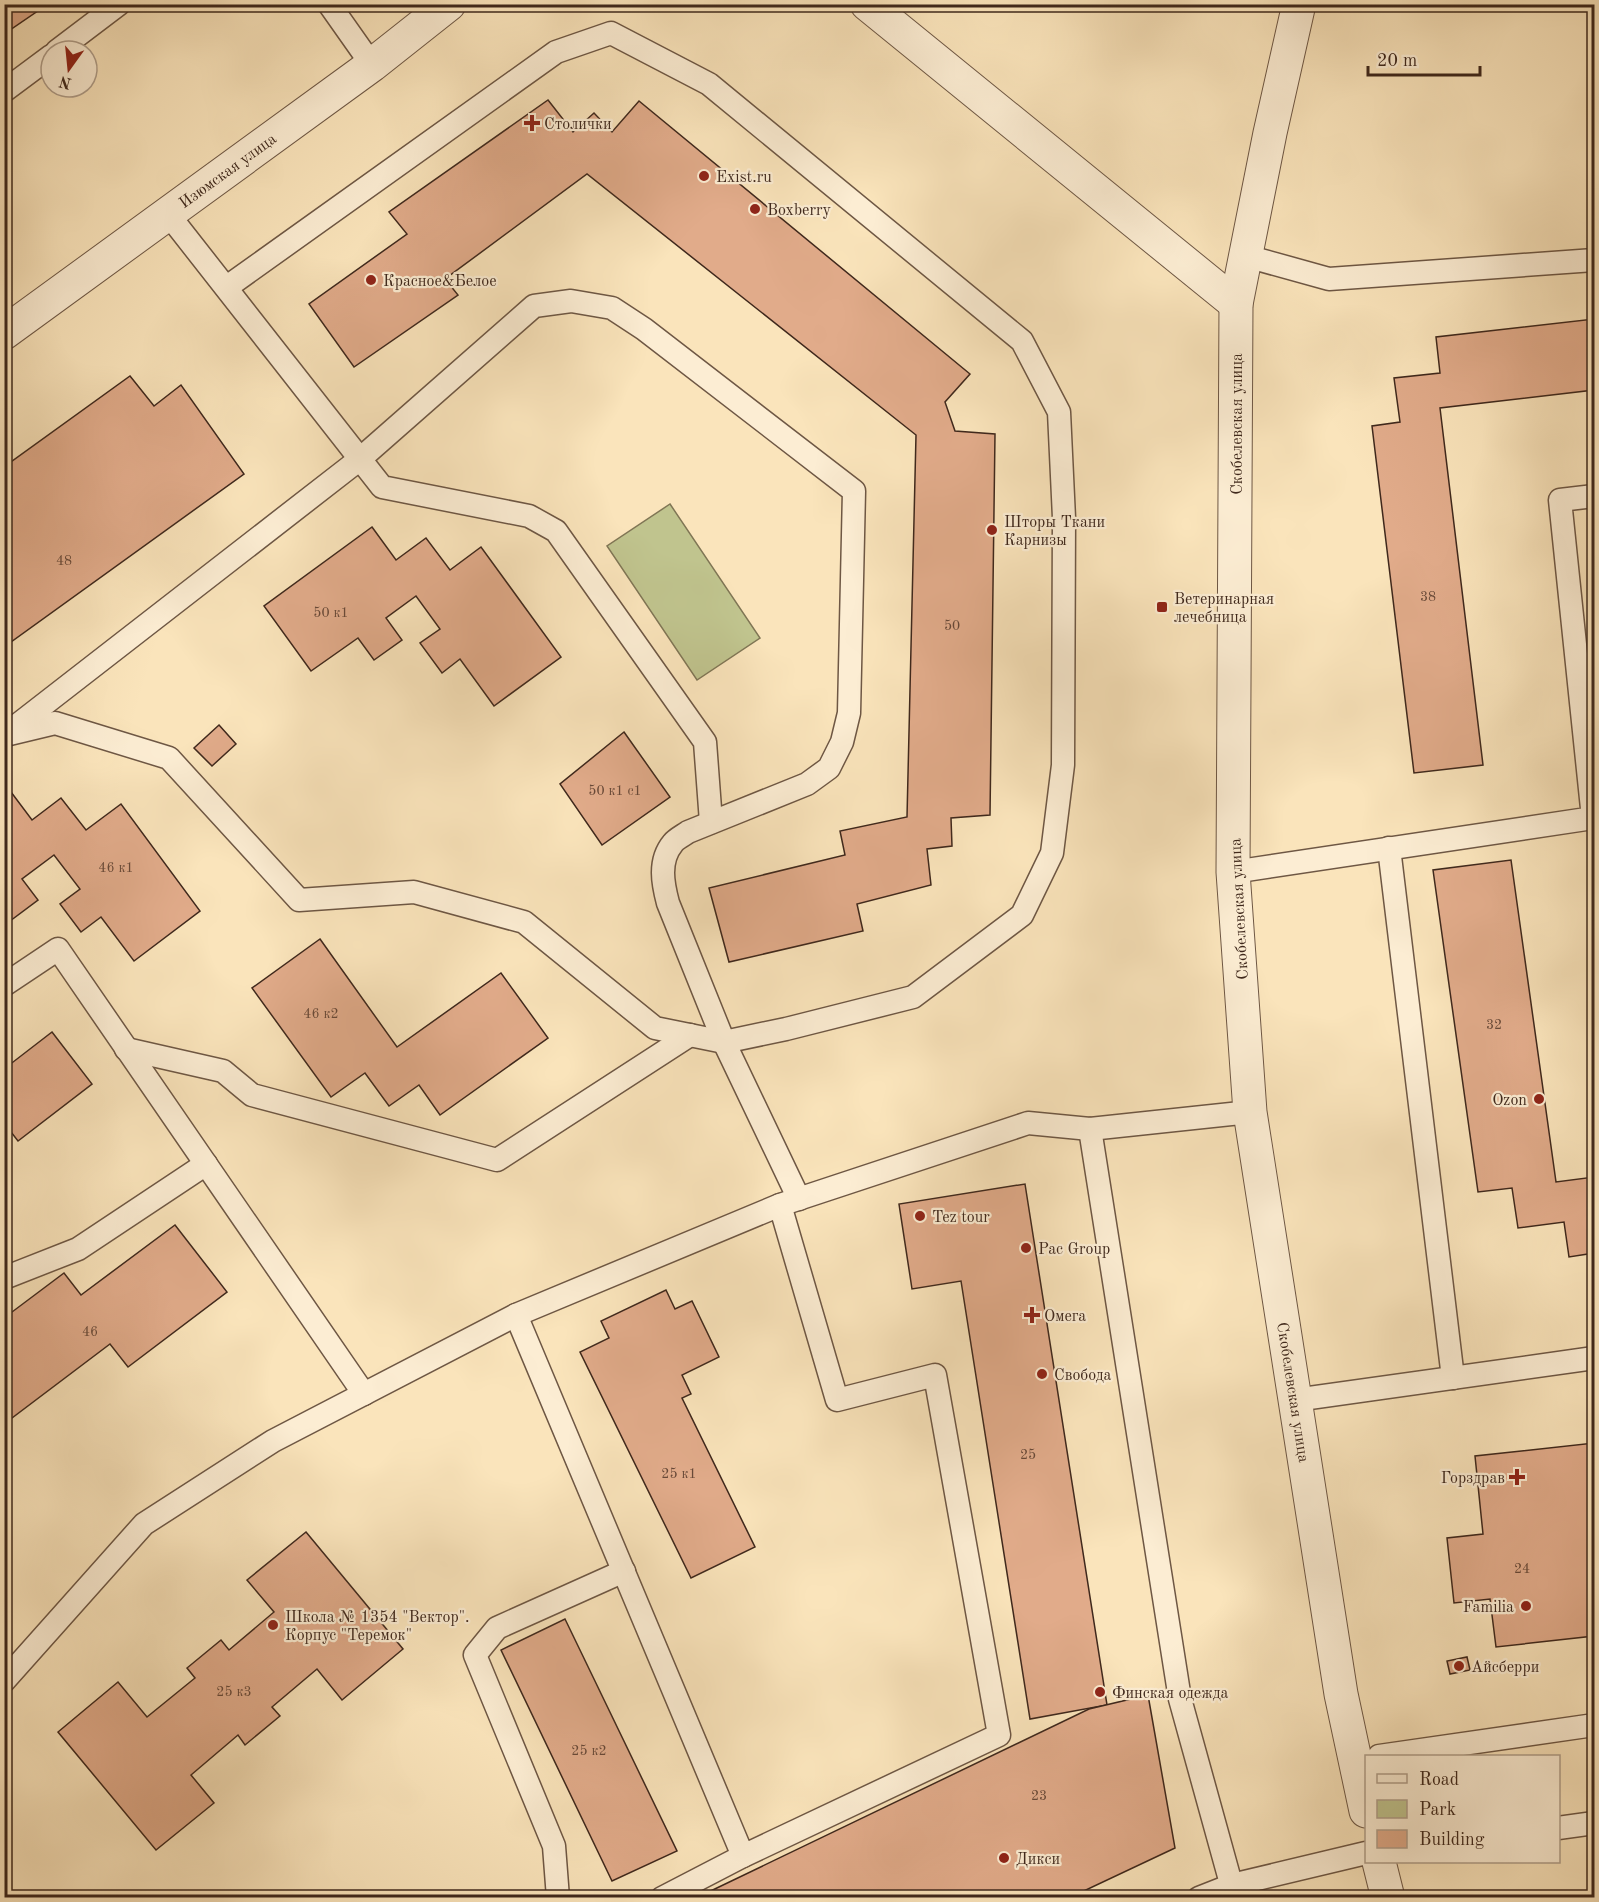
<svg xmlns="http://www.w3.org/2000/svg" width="1599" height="1902" font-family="'Old Standard TT',serif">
<rect width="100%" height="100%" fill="#fae4bb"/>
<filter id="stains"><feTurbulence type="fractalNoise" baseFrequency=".00333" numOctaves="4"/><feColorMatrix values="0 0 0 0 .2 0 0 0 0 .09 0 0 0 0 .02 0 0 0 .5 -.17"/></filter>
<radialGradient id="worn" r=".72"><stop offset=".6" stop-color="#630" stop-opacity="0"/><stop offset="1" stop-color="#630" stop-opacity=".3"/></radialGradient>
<polygon fill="#c0c48e" stroke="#807655" stroke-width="1.5" points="670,504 760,638 697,680 607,546"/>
<g fill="#e1ab8a" stroke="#3f281c" stroke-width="1.5">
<polygon points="4,4 48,4 4,34"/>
<polygon points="548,100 573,132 594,113 612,132 639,101 970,374 945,402 955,431 995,434 990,815 951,818 952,846 927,849 931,885 857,904 863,931 729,962 709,888 845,855 840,831 907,817 916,435 587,174 445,279 458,295 354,367 309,304 407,234 389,212"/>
<polygon points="1594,319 1594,390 1440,408 1483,765 1414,773 1372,426 1400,422 1394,378 1440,373 1436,337"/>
<polygon points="130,376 154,406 181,385 244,474 4,647 4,467"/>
<polygon points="372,527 396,560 426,538 450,570 481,547 561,657 494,706 460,659 442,673 420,643 440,629 416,596 386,618 402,640 374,660 358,638 311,671 264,606"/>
<polygon points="219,725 236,744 212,766 194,748"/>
<polygon points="624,732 670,797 602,845 560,784"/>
<polygon points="8,788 32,820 61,798 86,830 121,804 200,911 134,961 101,917 81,932 60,904 80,889 54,855 22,879 38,900 10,921 4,914 4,791"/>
<polygon points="1511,860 1556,1182 1594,1177 1594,1253 1569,1257 1564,1222 1518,1228 1512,1188 1478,1192 1433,870"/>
<polygon points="320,939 397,1047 501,973 548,1038 440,1115 419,1085 389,1106 365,1073 331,1097 252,988"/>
<polygon points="52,1032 92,1084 18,1141 4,1123 4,1069"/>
<polygon points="1025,1184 1107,1705 1030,1719 961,1281 912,1289 899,1204"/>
<polygon points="175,1225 227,1292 128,1367 110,1344 4,1424 4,1318 64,1273 81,1295"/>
<polygon points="666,1290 675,1309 692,1301 719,1357 682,1375 691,1394 682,1398 755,1547 691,1578 580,1352 609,1338 601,1321"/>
<polygon points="1594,1443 1594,1636 1496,1647 1490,1599 1454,1603 1447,1538 1483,1534 1475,1456"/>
<polygon points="306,1532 403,1649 342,1700 317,1669 272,1707 280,1716 245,1745 238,1735 191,1775 214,1803 156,1850 58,1732 118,1682 147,1717 195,1678 187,1668 221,1640 229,1650 274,1612 247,1580"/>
<polygon points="565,1619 677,1851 612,1881 501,1650"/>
<polygon points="1467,1657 1470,1670 1450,1674 1447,1661"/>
<polygon points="1148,1695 1175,1848 1069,1898 696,1898 1089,1709"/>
</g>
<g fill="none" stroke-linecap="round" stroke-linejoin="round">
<g stroke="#6e5744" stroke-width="25">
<g id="service">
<polyline points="329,4 372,65"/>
<polyline points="57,51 119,4"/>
<polyline points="4,91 51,56"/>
<polyline points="168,214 382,487 529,516 556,531 705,742 711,822"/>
<polyline points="1246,256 1329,279 1594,260"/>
<path d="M11,730l349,-271 174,-153 37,-5 41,7 32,21 210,162 -5,222 -7,29 -13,26 -22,16 -119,48c-4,3 -12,7 -15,11 -15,18 -10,41 -5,60l56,139 75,157"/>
<polyline points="5,735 55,723 169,758 299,900 414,892 524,922 655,1028 724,1042 786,1029 913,997 1022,915 1052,853 1063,765 1064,518 1059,412 1022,341 709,84 611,33 556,52 227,287"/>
<polyline points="1389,848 1453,1378"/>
<polyline points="1233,872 1593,818 1560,500 1594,496"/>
<polyline points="4,985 58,949 364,1394"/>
<polyline points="126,1049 223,1071 252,1095 497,1160 690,1035"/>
<polyline points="1090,1129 1180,1699 1235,1898"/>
<polyline points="4,1278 78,1249 206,1164"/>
<polyline points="516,1315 743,1856 999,1735 935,1375 837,1400 780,1205"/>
<polyline points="1295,1400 1594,1358"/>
<polyline points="4,1681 144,1524 273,1441 516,1315 780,1205 1028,1123 1090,1129 1250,1112"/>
<polyline points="1379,1756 1594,1725"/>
<polyline points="1558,1828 1594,1823"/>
<polyline points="558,1898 554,1846 475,1655 497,1628 624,1571"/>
<polyline points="662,1898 743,1856"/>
<polyline points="1199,1898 1232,1885 1366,1853"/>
</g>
</g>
<g stroke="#6e5744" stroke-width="35">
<g id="tertiary">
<polyline points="867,4 1236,304"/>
<polyline points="1299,4 1270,133 1236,304 1233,872 1250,1112 1341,1694 1366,1811"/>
<polyline points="4,333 372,65 449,4"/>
<polyline points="1379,1862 1388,1898"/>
</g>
</g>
<use href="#service" stroke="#fcedd3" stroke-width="22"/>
<use href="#tertiary" stroke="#fcedd3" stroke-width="33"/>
</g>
<g fill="#8f2418" stroke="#fcedd3" stroke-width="2">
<path d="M529 114h6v6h6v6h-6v6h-6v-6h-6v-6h6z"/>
<circle cx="704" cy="176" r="6"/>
<circle cx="755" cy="209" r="6"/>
<circle cx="371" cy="280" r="6"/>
<circle cx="992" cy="530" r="6"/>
<rect x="1156" y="601" width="12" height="12" rx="3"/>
<circle cx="1539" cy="1099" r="6"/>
<circle cx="920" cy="1216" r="6"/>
<circle cx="1026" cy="1248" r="6"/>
<path d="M1029 1306h6v6h6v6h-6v6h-6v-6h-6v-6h6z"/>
<circle cx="1042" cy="1374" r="6"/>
<path d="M1514 1468h6v6h6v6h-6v6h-6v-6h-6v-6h6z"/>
<circle cx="1526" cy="1606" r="6"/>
<circle cx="273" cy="1625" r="6"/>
<circle cx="1459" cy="1666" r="6"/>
<circle cx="1100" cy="1692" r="6"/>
<circle cx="1004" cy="1858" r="6"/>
</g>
<g text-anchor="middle" stroke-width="4.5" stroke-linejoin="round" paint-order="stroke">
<g font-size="14" fill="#684938">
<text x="64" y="565">48</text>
<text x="1428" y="601">38</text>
<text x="331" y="617">50 к1</text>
<text x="952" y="630">50</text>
<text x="615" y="795">50 к1 с1</text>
<text x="116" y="872">46 к1</text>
<text x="321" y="1018">46 к2</text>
<text x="1494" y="1029">32</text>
<text x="90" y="1336">46</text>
<text x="1028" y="1459">25</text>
<text x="679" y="1478">25 к1</text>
<text x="1522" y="1573">24</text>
<text x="234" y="1696">25 к3</text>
<text x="589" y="1755">25 к2</text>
<text x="1039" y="1800">23</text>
</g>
<g font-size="16" fill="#3f281c" stroke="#fcedd3" text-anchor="start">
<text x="544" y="129">Столички</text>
<text x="716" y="182">Exist.ru</text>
<text x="767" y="215">Boxberry</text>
<text x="383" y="286">Красное&amp;Белое</text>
<text x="1004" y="527">Шторы Ткани<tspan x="1004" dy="18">Карнизы</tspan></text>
<text x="1174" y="604">Ветеринарная<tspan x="1174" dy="18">лечебница</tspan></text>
<text x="1527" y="1105" text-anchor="end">Ozon</text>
<text x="932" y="1222">Tez tour</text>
<text x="1038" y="1254">Pac Group</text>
<text x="1044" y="1321">Омега</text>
<text x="1054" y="1380">Свобода</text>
<text x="1505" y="1483" text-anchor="end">Горздрав</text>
<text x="1514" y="1612" text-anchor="end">Familia</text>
<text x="285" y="1622">Школа № 1354 "Вектор".<tspan x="285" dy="18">Корпус "Теремок"</tspan></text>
<text x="1471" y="1672">Айсберри</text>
<text x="1112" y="1698">Финская одежда</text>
<text x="1016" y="1864">Дикси</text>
</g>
<g font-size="16" fill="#3f281c" stroke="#fcedd3">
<text transform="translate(227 170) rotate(-36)" y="6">Изюмская улица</text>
<text transform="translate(1236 424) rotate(-90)" y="6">Скобелевская улица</text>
<text transform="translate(1238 909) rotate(-93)" y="6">Скобелевская улица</text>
<text transform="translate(1294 1392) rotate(81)" y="6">Скобелевская улица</text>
</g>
</g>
<rect width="1599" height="1902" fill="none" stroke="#fae4bb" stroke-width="24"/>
<rect x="6" y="6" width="1587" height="1890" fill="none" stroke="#3f281c" stroke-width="3"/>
<rect x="12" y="12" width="1575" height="1878" fill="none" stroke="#3f281c" stroke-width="1.5"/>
<rect x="1365" y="1755" width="195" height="108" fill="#fcedd3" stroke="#b09e8a" stroke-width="1.5"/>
<rect x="1377" y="1774" width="30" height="9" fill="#fcedd3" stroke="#b09e8a" stroke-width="1.5"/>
<text x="1419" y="1785" font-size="18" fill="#3f281c">Road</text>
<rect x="1377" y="1800" width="30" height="18" fill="#c0c48e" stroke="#b09e8a" stroke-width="1.5"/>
<text x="1419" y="1815" font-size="18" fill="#3f281c">Park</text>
<rect x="1377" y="1830" width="30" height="18" fill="#e1ab8a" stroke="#b09e8a" stroke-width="1.5"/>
<text x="1419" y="1845" font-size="18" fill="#3f281c">Building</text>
<g transform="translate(69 69) rotate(195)"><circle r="28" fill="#fcedd3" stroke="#b09e8a" stroke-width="1.5"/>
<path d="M0-4.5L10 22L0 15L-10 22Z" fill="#8f2418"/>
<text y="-9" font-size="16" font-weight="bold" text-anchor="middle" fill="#3f281c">N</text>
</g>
<path d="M1368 66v9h112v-9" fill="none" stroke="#3f281c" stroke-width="3"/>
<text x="1377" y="66" font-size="18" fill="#3f281c" stroke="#fcedd3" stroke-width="4.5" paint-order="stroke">20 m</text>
<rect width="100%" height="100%" filter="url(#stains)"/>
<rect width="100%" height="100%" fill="url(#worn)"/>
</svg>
